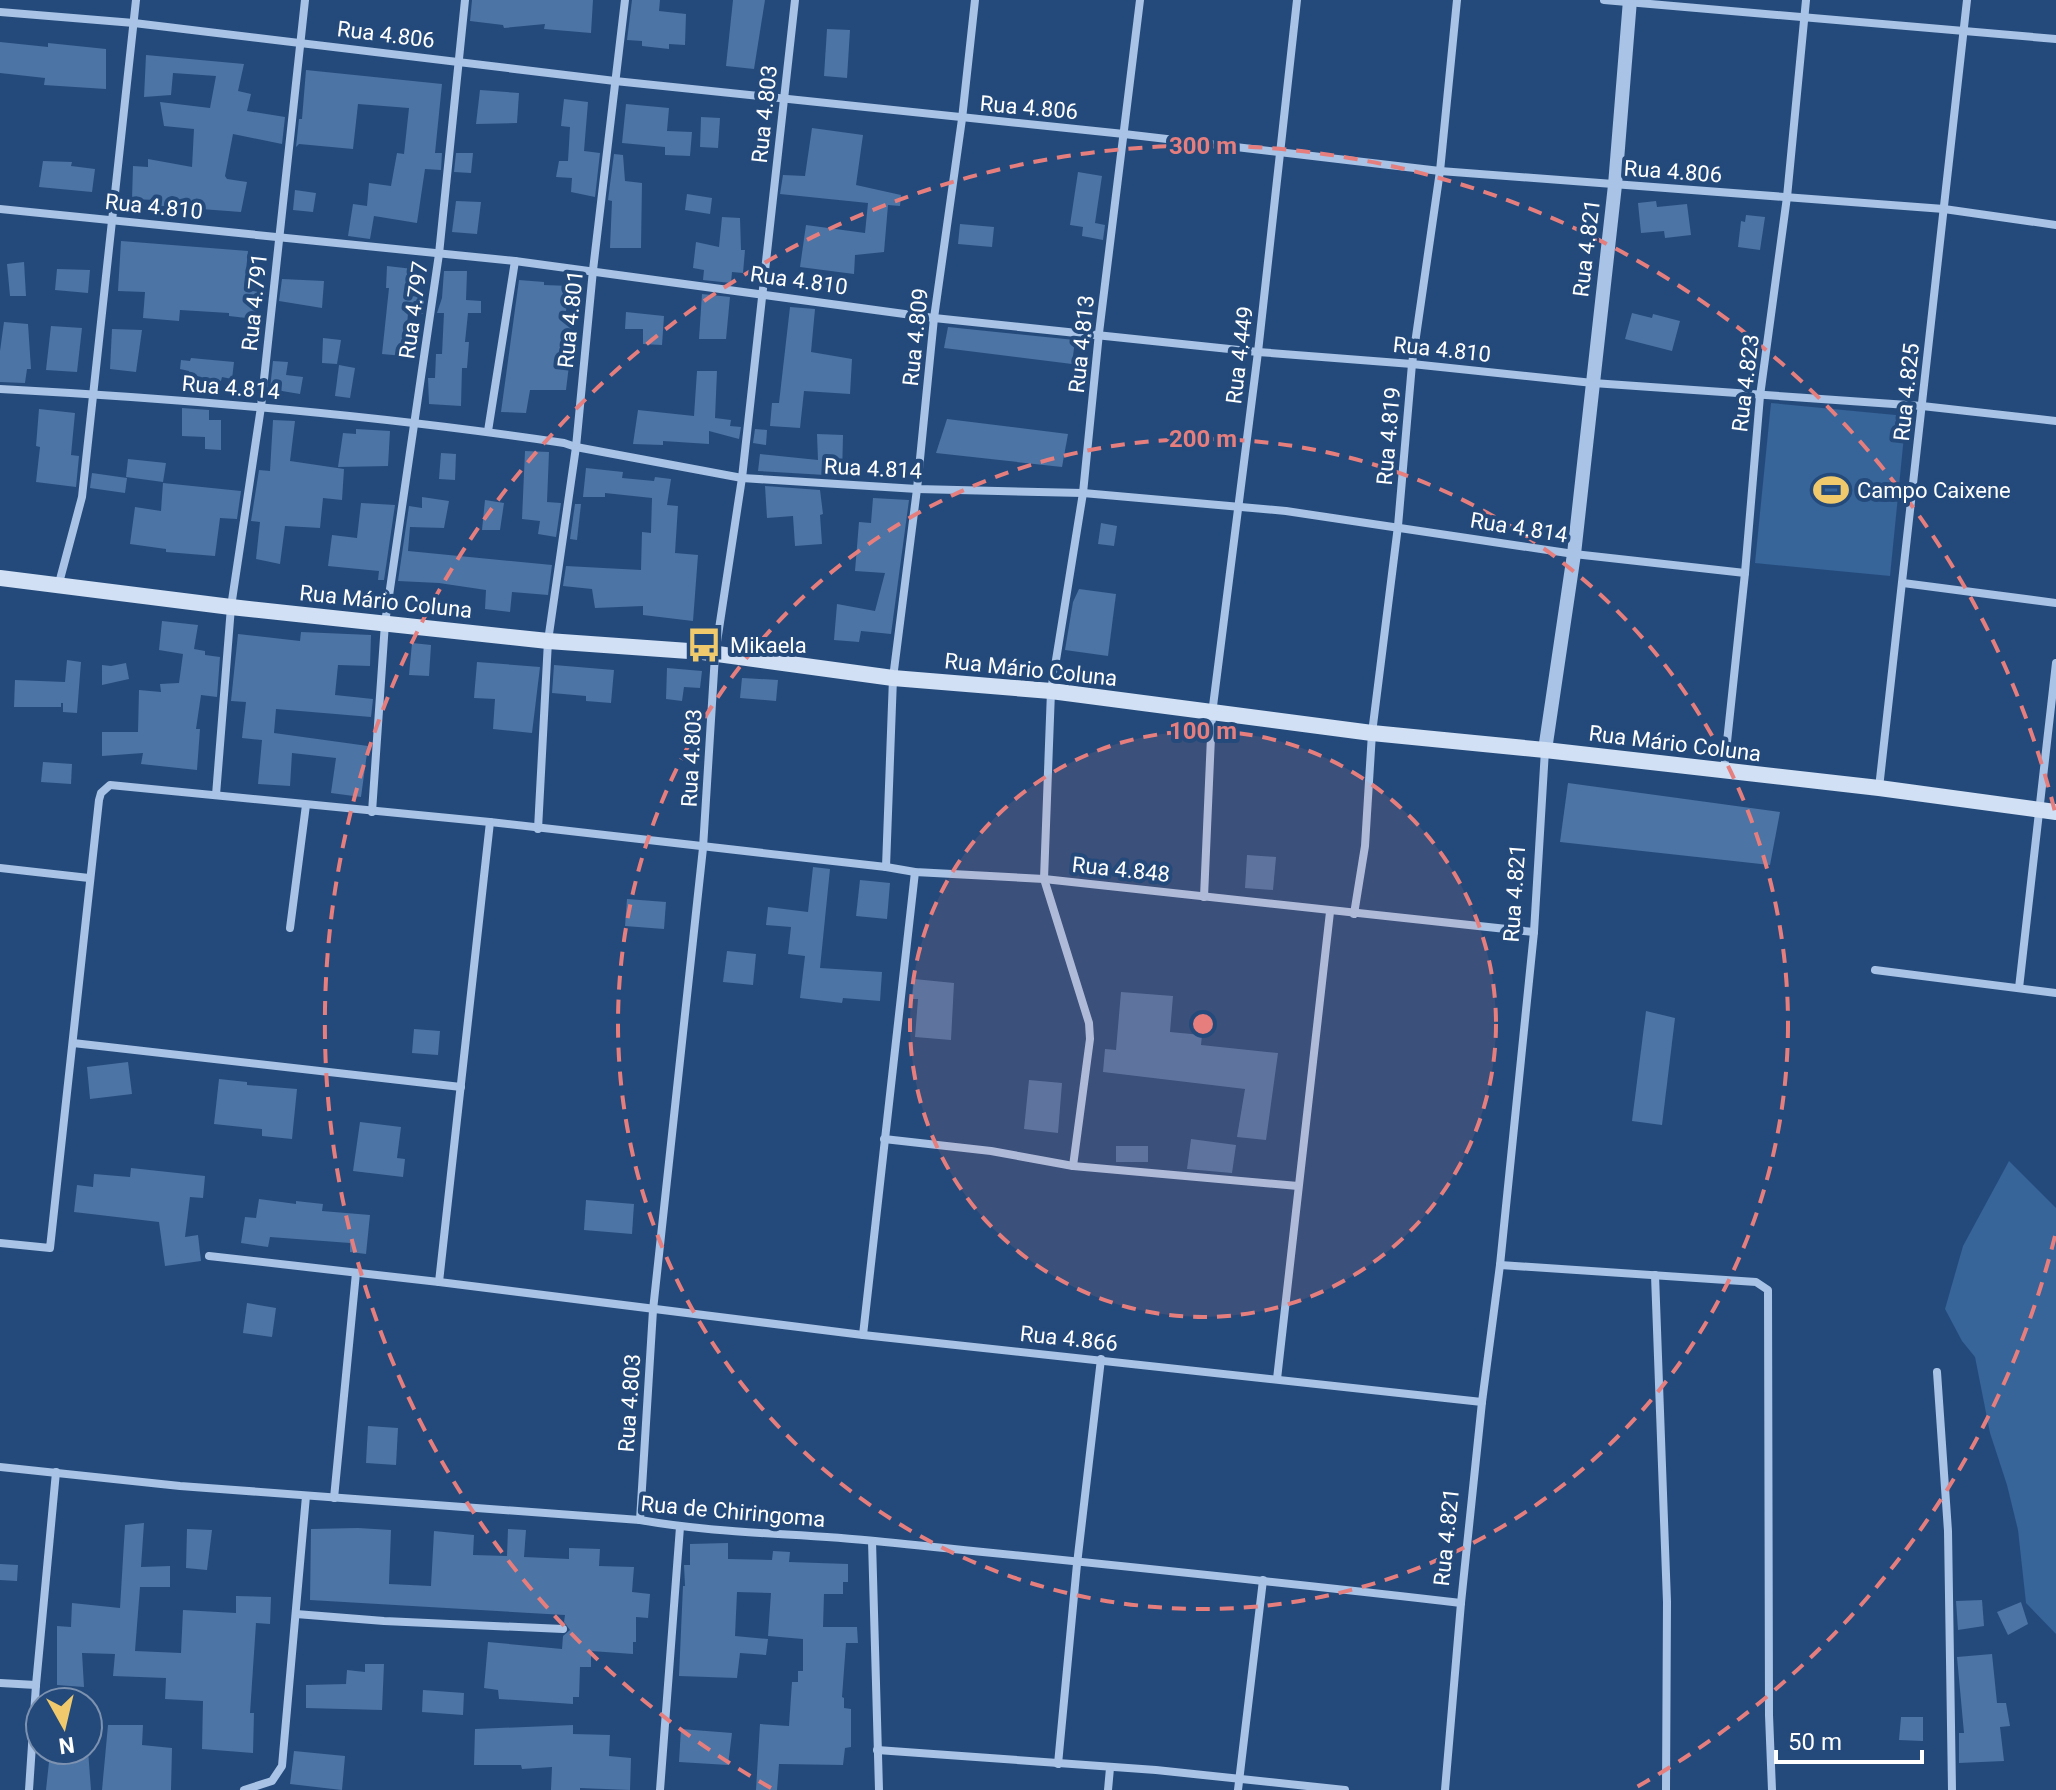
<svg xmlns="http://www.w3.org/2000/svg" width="2056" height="1790" font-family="Roboto,sans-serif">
<rect width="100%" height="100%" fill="#244a7b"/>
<g fill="#376499">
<polygon points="1771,403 1906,416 1890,576 1755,563"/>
<polygon points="2009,1161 2056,1208 2056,1634 2026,1603 2018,1530 2007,1485 1990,1433 1975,1357 1962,1341 1945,1309 1963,1246"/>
</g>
<g fill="#4c74a4">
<polygon points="472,0 593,0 591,33 544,29 545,24 504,28 503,25 470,21"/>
<polygon points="632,0 660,0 659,11 686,14 685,45 669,44 669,49 642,46 642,41 627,40"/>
<polygon points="733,0 765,0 754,69 726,66"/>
<polygon points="827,29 850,30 847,78 824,76"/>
<polygon points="0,42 48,47 48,43 106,49 106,89 44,85 45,78 0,73"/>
<polygon points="146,55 244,64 238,91 251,94 247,111 285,117 282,144 233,134 225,176 227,179 247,182 241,212 201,209 202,206 156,206 156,200 132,199 133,166 148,167 148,159 192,167 194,129 164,126 160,102 210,108 216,76 173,73 171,95 144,97"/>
<polygon points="306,70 442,84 435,153 442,153 441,170 425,169 417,223 374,216 370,239 348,236 353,204 367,206 369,183 391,186 397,153 404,154 409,108 358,104 353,149 299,144 296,147 299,119 302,119"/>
<polygon points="480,90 519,93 517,123 476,124"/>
<polygon points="564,99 588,102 584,151 600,153 595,197 571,192 572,178 556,177 559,161 568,161 570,127 561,126"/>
<polygon points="626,104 669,108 667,131 692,132 690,156 665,155 665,147 622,143"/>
<polygon points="701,117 720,118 718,148 700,147"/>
<polygon points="812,128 863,135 856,185 901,195 900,206 888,205 884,252 855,255 854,274 800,267 806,225 865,233 868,203 780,194 783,175 805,176"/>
<polygon points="456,153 473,153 471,173 454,172"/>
<polygon points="614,154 623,155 625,181 642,183 641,248 610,248 612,201 608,200"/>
<polygon points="43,161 72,162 71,166 95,169 92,192 39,187"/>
<polygon points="1078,172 1102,176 1095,223 1105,225 1103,240 1082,236 1083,227 1070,225"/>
<polygon points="295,190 316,193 313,212 293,210"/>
<polygon points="687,194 712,198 710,214 685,210"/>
<polygon points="456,201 481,202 477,234 452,232"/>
<polygon points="1656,201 1657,207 1687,204 1691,235 1665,238 1664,231 1641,233 1638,203"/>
<polygon points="1746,215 1765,217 1760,250 1738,247 1741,221 1745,222"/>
<polygon points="722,217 740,218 741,250 745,250 743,273 732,272 731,283 703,280 704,270 693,268 696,242 719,247"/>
<polygon points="960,224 994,227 992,247 958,244"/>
<polygon points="121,241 248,251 244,290 259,292 255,319 229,316 229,313 180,310 179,321 143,318 145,292 118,291"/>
<polygon points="24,262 26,296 10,296 7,264"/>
<polygon points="387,266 413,269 409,296 426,297 423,314 408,314 404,356 382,354 389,288 386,288"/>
<polygon points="57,269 90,270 88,293 55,290"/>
<polygon points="444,271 467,271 466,300 481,301 481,313 468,313 465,342 469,342 467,368 462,368 461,406 429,404 428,378 435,378 436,354 442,354 444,313 437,313 442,298"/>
<polygon points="282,279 324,281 322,308 279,301"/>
<polygon points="519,280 544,282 544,285 570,286 564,323 574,324 566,390 530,390 526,413 501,412"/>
<polygon points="702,294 730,297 726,339 699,339"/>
<polygon points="790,307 815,309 811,352 852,359 850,394 804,391 800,428 770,426 772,403 779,403"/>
<polygon points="626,312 664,316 662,345 643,344 643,329 625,329"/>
<polygon points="1632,313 1652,318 1653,314 1680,321 1672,351 1625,339"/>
<polygon points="4,322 28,324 31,369 27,369 25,383 0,382 0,351"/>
<polygon points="51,326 82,328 77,372 46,370"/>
<polygon points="948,327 1075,340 1072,364 944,348"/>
<polygon points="112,329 142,330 136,372 110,369"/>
<polygon points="323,338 341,340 337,364 322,363"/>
<polygon points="191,358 234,362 232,379 222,377 221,381 214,381 188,377 189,371 180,369 181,360 190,361"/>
<polygon points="273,361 288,362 286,375 303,377 300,394 270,389"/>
<polygon points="339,365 355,368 350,398 335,396"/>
<polygon points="697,371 717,371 715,418 731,420 730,426 741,427 739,439 709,431 709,444 663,441 663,445 633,444 638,410 694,416"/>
<polygon points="182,408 209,410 209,420 221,420 221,450 205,449 205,437 182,436"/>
<polygon points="39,409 75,413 71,455 79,456 76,487 36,482 40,447 36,446"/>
<polygon points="947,419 1068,434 1062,467 936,453"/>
<polygon points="273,420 295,421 290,461 344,469 342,500 323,498 320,528 285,526 280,564 256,559 260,522 251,521 259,470 270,471"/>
<polygon points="356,429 390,431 388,466 338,467 343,433 356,434"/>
<polygon points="755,429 767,430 766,445 753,443"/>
<polygon points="817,434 843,435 842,476 758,471 760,454 818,460"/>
<polygon points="525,451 549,452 547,502 561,503 556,537 538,534 540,521 522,519"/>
<polygon points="441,453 456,454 455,480 439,479"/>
<polygon points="128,459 166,463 163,482 126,477"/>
<polygon points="586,468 623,472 622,478 654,481 655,477 671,479 667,505 678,506 675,553 698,555 693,621 643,615 643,606 595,608 592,589 563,586 566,566 641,570 642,532 651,533 652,498 605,493 605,497 583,497"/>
<polygon points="92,473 127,478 125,493 90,488"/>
<polygon points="163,483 241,491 237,519 220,518 215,556 166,552 166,549 130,544 135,507 161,511"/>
<polygon points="765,486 820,490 823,514 820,515 822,544 795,546 793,516 767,518"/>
<polygon points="422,497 449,501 444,528 410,527 408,551 552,565 548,595 512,592 510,612 485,609 486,590 439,583 398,581 409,506 422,508"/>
<polygon points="873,498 909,500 891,634 861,631 859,642 834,640 837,604 875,611 885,573 855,571 859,522 871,523"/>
<polygon points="485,500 504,503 500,530 482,530"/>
<polygon points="361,503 395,505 384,580 378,580 379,571 328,566 332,535 357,538"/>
<polygon points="575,504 581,504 577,540 570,539"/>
<polygon points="1101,523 1117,526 1114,546 1098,544"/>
<polygon points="1079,589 1116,594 1108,656 1065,650 1073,602"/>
<polygon points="162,621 198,625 194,649 205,651 205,655 220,657 217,697 201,695 196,729 200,729 197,770 141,764 143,753 102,756 102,732 138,732 139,690 161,692 160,684 179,683 183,654 159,650"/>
<polygon points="301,632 371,635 370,666 338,665 335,695 373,699 371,717 276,709 274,733 368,746 361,797 331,793 336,758 292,753 290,786 258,784 262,740 242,738 246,702 231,701 238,634 300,641"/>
<polygon points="412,643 431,645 429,676 409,675"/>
<polygon points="67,660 81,662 77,713 63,712 63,703 61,703 61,707 14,707 15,680 65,682"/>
<polygon points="477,662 540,667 532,733 493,729 495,699 474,698"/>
<polygon points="126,663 129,679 102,685 102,665 111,666"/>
<polygon points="554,665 614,670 611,703 586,701 586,696 552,693"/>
<polygon points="667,668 702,671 700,688 684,687 682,701 666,699"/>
<polygon points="742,678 778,680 776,701 740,698"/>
<polygon points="43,762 72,764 71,784 41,782"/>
<polygon points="1568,783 1780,812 1770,865 1560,842"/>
<polygon points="1247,855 1276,857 1273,890 1245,888"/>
<polygon points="813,867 830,869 820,968 882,972 880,1001 843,998 842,1003 800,998 805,956 788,954 791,927 766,925 768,907 808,912"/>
<polygon points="860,880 890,883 887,919 856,916"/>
<polygon points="627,899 666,902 664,929 625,926"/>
<polygon points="727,951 756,954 753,985 723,982"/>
<polygon points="914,979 954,983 951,1040 915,1037 918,999 912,999"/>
<polygon points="1121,992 1173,996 1170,1032 1202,1035 1201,1045 1278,1053 1266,1140 1237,1137 1245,1089 1103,1072 1105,1049 1116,1050"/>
<polygon points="1646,1011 1675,1018 1662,1125 1632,1121"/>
<polygon points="414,1029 440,1031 438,1055 412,1053"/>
<polygon points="128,1062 132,1094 90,1099 87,1067"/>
<polygon points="219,1079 247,1082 247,1085 297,1089 292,1139 262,1136 262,1129 214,1124"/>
<polygon points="1029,1080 1062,1083 1058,1133 1024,1129"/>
<polygon points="360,1122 401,1127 397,1158 405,1159 403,1177 353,1171"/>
<polygon points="1191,1139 1236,1145 1232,1173 1187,1169"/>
<rect x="1116" y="1146" width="32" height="16"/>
<polygon points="131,1168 205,1176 203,1198 190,1197 185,1237 198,1235 201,1261 165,1266 159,1222 74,1212 77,1185 93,1187 94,1174 130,1177"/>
<polygon points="259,1199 296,1204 296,1201 323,1204 322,1211 370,1215 366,1254 350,1252 350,1243 270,1237 268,1247 241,1243 245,1217 256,1218"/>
<polygon points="586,1200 634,1204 632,1234 584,1230"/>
<polygon points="247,1303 276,1308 272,1337 243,1333"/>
<polygon points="368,1426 398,1428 396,1465 366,1463"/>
<polygon points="144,1523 141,1567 170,1566 170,1587 140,1587 135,1651 181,1653 183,1610 236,1613 236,1596 271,1597 270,1624 256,1623 250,1713 254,1713 253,1753 202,1749 203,1701 165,1699 166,1678 113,1676 115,1654 82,1653 84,1687 57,1685 57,1626 71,1627 72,1603 120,1608 125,1525"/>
<polygon points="358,1528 391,1530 389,1584 431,1586 434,1531 474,1535 473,1555 507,1556 508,1529 526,1530 524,1557 569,1559 569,1548 600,1549 599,1566 634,1567 632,1592 650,1594 648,1618 636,1617 636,1642 633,1642 633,1654 591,1651 591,1667 580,1667 579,1697 573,1697 573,1704 499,1699 498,1690 484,1688 488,1642 562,1649 563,1636 570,1630 564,1622 565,1615 310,1600 311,1529"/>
<polygon points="187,1529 212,1530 207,1570 186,1568"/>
<polygon points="728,1543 728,1559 772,1560 773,1551 790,1552 789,1562 848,1564 848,1582 843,1582 843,1594 824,1594 823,1627 857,1627 858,1643 846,1643 842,1697 844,1698 844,1708 851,1709 851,1747 845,1748 843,1765 779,1764 777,1790 756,1790 760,1724 789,1726 792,1682 798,1682 798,1671 803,1671 803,1639 768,1636 771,1593 737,1592 735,1636 768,1639 766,1655 740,1653 737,1678 679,1676 683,1586 685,1586 684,1565 690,1565 690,1544"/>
<polygon points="0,1564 18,1565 17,1581 0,1580"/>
<polygon points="1982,1600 1984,1626 1958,1630 1956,1601"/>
<polygon points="2021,1602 2028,1624 2008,1635 1997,1612"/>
<polygon points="1992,1654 1997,1703 2006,1703 2010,1726 2000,1727 2004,1761 1959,1763 1959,1733 1964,1733 1957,1657"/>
<polygon points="365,1664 384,1664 382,1710 306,1708 306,1685 346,1684 347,1670 365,1672"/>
<polygon points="423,1690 464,1693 463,1715 422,1712"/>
<polygon points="1901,1717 1923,1717 1923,1741 1899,1740"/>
<polygon points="108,1725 143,1725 142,1745 172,1748 171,1790 102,1790"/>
<polygon points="573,1725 573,1734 610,1735 609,1756 631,1758 630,1790 580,1788 580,1790 551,1790 552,1767 522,1769 521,1765 474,1765 475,1729"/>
<polygon points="681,1729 732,1733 728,1765 679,1762"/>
<polygon points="55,1750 88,1750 91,1790 46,1790 49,1762 55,1763"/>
<polygon points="294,1751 345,1756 342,1790 290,1784"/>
</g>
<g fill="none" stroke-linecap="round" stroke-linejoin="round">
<g stroke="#a8c3e5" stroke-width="8">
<polyline points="1604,0 2056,39"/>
<polyline points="0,12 134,23 615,81 1124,134 1440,171 1944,209 2056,225"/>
<polyline points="0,209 515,261 934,318 1258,352 1412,364 1593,383 1922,406 2056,421"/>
<path d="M0,389c189,10 377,26 564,54l12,4 166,31 175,11 166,4 203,18 288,43 171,19"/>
<polyline points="488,431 515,261"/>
<polyline points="59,583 82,497 136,0"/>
<polyline points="1903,583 2056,603"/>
<polyline points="1724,770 1745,573 1760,396 1787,197 1806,0"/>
<polyline points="1879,788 1967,0"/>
<polyline points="216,795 231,607 261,407 305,0"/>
<polyline points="372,812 385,623 439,254 465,0"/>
<polyline points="538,829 548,641 576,447 593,270 625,0"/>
<polyline points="886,867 893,678 917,489 934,318 962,119 975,0"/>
<polyline points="0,868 89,878"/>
<polyline points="1204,897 1212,714 1258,352 1297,0"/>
<polyline points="1354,914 1365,846 1372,733 1398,526 1412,364 1440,171 1457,0"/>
<polyline points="290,928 306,805"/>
<polyline points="1875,970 2056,993"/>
<polyline points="2019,988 2056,663"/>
<polyline points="73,1043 461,1087"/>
<polyline points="884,1139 991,1151 1073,1166 1298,1186"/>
<polyline points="1073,1166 1090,1039 1089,1023 1044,879 1051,691 1083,493 1099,333 1140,0"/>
<polyline points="0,1243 50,1248 99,800 101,793 110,785 490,822 886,867 915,872 1044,879 1534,932"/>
<polyline points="209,1256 439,1282 863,1335 1482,1402"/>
<polyline points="1500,1265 1756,1282 1768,1290 1769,1715 1772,1790"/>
<polyline points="1655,1275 1667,1602 1666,1790"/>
<polyline points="439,1282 490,822"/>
<polyline points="863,1335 915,872"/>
<polyline points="1937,1372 1948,1531 1952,1790"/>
<polyline points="1277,1379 1330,912"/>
<path d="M0,1467l180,19 460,34c78,14 157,13 235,21 196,20 391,39 586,62"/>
<polyline points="334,1498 356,1273"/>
<polyline points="640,1520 653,1310 703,848 715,655 742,478 795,0"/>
<polyline points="872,1541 879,1790"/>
<polyline points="296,1614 384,1621 563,1629"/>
<polyline points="0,1683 36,1685"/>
<polyline points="877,1750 1156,1770 1345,1790"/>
<polyline points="1058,1764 1077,1564 1101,1359"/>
<polyline points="29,1790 36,1685 56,1472"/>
<polyline points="244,1790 272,1781 282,1766 306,1496"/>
<polyline points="660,1790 680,1527"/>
<polyline points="1108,1790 1110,1768"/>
<polyline points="1238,1790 1263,1580"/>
<polyline points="1445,1790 1461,1603 1482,1402 1500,1265 1534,932 1545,750"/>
</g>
<polyline stroke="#a8c3e5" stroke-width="14" points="1545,750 1574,554 1615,185 1630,0"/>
<polyline stroke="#d1e0f4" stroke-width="16" points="0,578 231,607 548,641 703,652 893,678 1051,691 1372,733 1545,750 1879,788 2056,812"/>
</g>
<circle cx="1203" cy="1024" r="293" fill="#e67e7e" fill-opacity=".12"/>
<g fill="none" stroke="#e67e7e" stroke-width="4" stroke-dasharray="14 10">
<circle cx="1203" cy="1024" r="293"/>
<circle cx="1203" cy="1024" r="585"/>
<path d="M2055 1236A878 878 0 0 1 1635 1788M771 1788A878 878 0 1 1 2055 812"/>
</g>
<defs>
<g id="stadium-bare" transform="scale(2.76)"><path d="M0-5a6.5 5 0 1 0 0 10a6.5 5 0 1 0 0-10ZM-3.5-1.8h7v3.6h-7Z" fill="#efc96b" stroke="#244a7b" stroke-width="2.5" paint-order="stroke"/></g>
<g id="bus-bare" transform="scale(2.76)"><path d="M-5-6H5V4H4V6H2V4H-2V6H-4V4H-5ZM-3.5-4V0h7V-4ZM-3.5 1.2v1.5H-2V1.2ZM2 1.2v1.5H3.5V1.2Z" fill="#efc96b" stroke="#244a7b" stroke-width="2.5" paint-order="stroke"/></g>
</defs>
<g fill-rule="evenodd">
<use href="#stadium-bare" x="1831" y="490"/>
<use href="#bus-bare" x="704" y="645"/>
</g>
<g text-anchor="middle" stroke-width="8" stroke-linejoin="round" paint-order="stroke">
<g font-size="22" fill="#fff" stroke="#244a7b">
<text transform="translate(386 34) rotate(7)" y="8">Rua 4.806</text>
<text transform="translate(1029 107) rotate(5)" y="8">Rua 4.806</text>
<text transform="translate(764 114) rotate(-84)" y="8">Rua 4.803</text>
<text transform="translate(1673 171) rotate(4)" y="8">Rua 4.806</text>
<text transform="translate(154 206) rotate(6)" y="8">Rua 4.810</text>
<text transform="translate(1586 248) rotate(-83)" y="8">Rua 4.821</text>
<text transform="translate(799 280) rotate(8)" y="8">Rua 4.810</text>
<text transform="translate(254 302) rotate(-84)" y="8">Rua 4.791</text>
<text transform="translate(413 310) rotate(-82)" y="8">Rua 4.797</text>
<text transform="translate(570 319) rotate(-84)" y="8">Rua 4.801</text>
<text transform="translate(915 337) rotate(-84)" y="8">Rua 4.809</text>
<text transform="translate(1081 344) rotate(-84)" y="8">Rua 4.813</text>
<text transform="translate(1442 349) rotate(6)" y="8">Rua 4.810</text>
<text transform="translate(1239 355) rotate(-83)" y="8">Rua 4.449</text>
<text transform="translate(1745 383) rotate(-83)" y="8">Rua 4.823</text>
<text transform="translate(231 387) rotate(5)" y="8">Rua 4.814</text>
<text transform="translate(1906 392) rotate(-84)" y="8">Rua 4.825</text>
<text transform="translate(1388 436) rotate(-85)" y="8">Rua 4.819</text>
<text transform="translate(873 468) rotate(3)" y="8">Rua 4.814</text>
<text transform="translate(1519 527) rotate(9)" y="8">Rua 4.814</text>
<text transform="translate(386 601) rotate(6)" y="8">Rua Mário Coluna</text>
<text transform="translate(1031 669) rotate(6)" y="8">Rua Mário Coluna</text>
<text transform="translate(1675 743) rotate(7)" y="8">Rua Mário Coluna</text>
<text transform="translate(691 758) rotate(-87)" y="8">Rua 4.803</text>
<text transform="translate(1121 869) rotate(6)" y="8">Rua 4.848</text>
<text transform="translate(1514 893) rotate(-86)" y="8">Rua 4.821</text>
<text transform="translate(1069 1338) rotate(6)" y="8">Rua 4.866</text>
<text transform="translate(629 1403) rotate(-86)" y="8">Rua 4.803</text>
<text transform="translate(733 1511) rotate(5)" y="8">Rua de Chiringoma</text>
<text transform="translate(1446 1537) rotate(-84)" y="8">Rua 4.821</text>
</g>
<g font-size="22" fill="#fff" stroke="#244a7b" text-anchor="start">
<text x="1857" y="498">Campo Caixene</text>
<text x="730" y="653">Mikaela</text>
</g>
</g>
<circle cx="1203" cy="1024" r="12" fill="#e67e7e" stroke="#244a7b" stroke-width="4"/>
<g font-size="24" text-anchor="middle" font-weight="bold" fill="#e67e7e" stroke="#244a7b" stroke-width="8" stroke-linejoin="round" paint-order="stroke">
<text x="1203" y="154">300 m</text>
<text x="1203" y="447">200 m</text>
<text x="1203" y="739">100 m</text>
</g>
<g transform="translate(64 1726) rotate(172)"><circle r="38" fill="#244a7b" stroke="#7c92b0" stroke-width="2"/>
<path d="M0-6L14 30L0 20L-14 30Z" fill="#efc96b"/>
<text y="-12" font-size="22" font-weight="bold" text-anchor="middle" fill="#ffffff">N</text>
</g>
<path d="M1776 1750v12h146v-12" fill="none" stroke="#ffffff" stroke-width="4"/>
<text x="1788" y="1750" font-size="24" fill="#ffffff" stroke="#244a7b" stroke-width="6" paint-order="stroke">50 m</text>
</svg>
